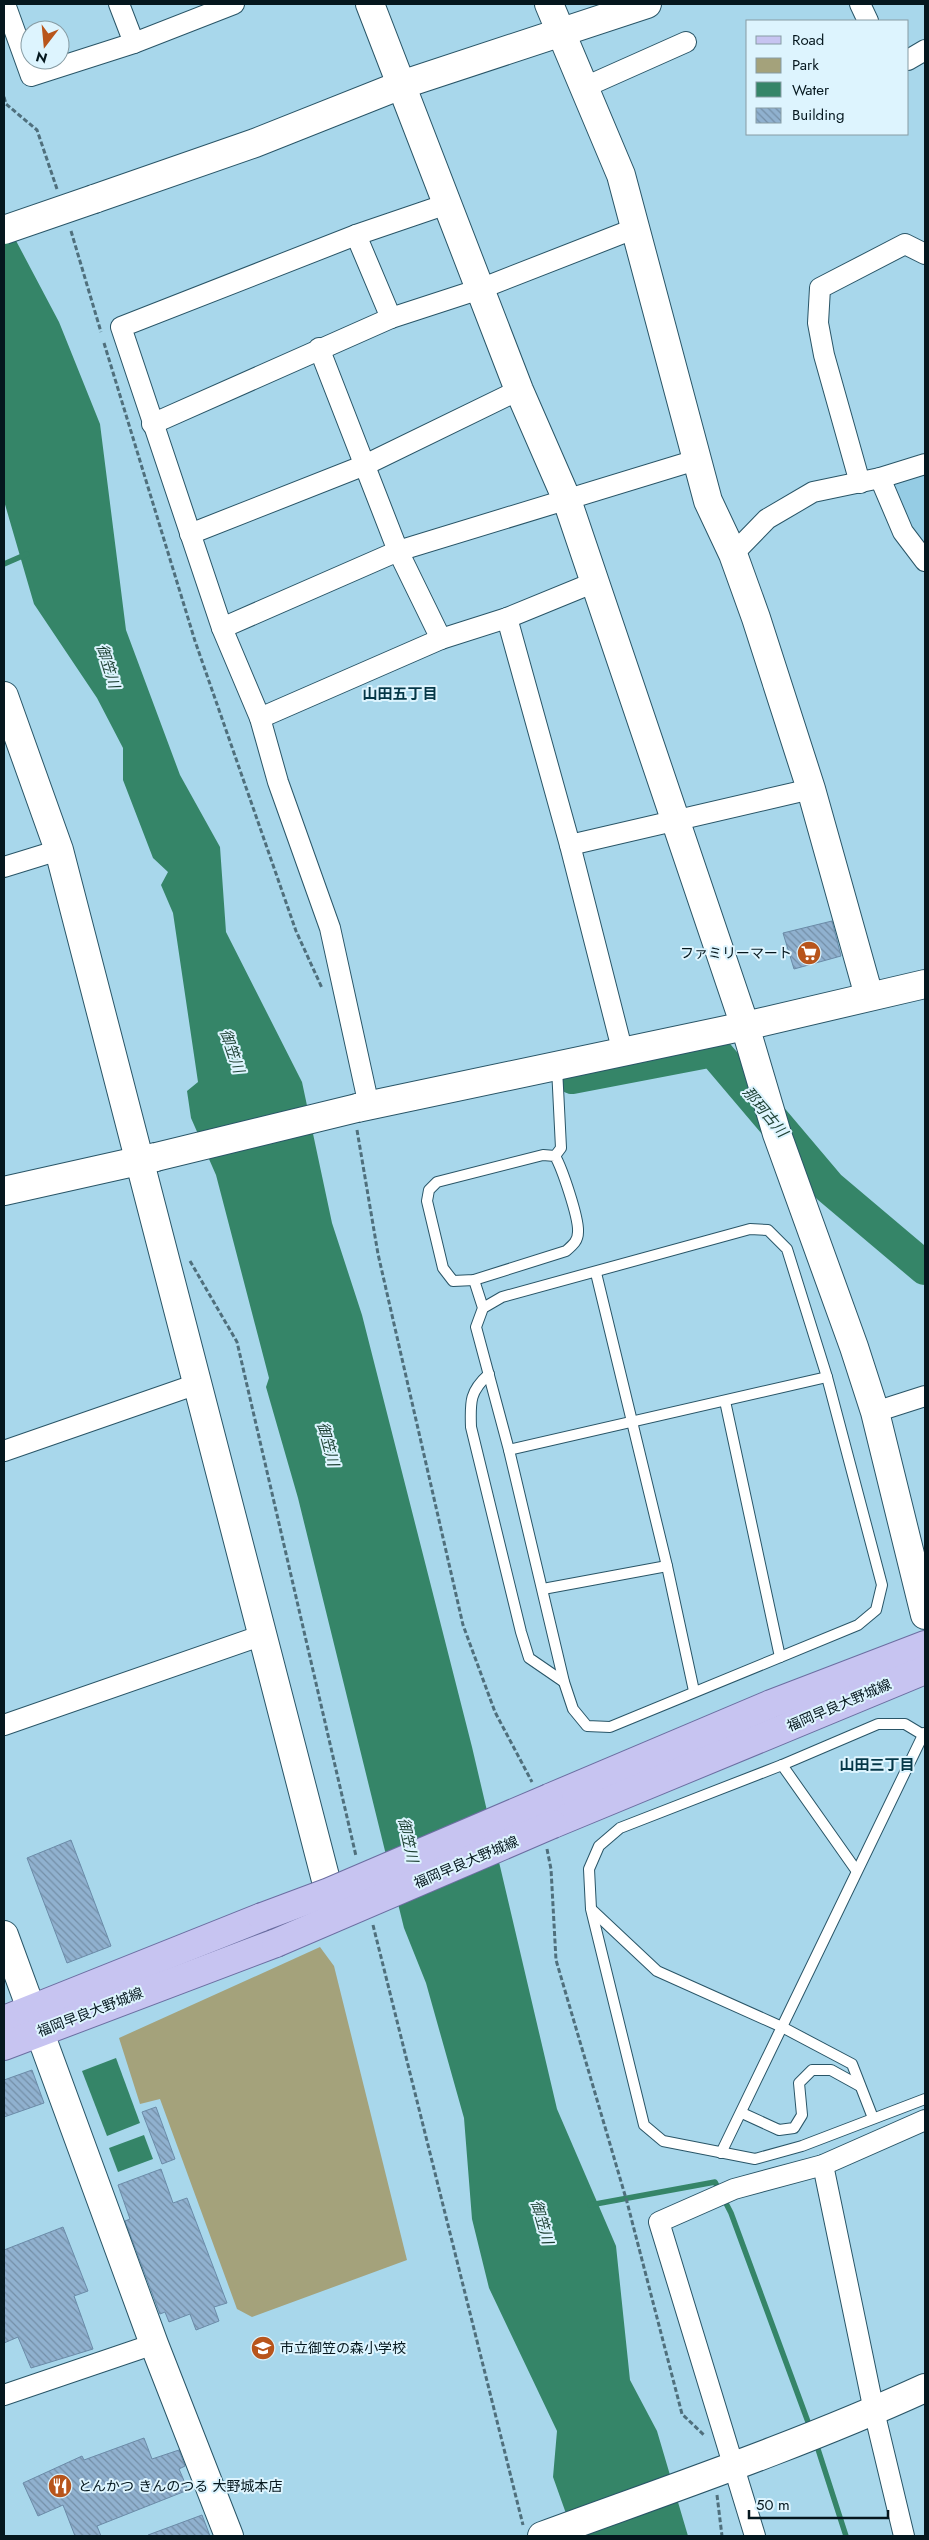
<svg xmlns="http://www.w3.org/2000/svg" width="929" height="2540" font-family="Jost,'Noto Sans JP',sans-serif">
<defs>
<pattern id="building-back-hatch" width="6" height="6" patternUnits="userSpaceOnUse" patternTransform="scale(1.25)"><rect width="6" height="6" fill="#90b1cf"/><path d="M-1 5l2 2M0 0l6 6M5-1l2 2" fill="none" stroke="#748fa7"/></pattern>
</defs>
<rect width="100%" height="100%" fill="#a8d7eb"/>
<polygon fill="#95cce4" points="925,471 925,550 906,528 892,488 894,481"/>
<polygon fill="#a4a27b" points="320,1947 334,1966 407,2260 252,2317 237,2309 160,2099 140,2104 119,2038"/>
<g fill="#358568">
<polygon points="4,218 59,322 100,424 126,630 180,775 220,847 226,932 302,1082 332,1223 362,1315 472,1747 557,2109 616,2246 630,2380 657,2431 688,2536 574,2536 553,2477 557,2431 489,2288 472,2219 464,2118 426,1983 404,1928 298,1498 266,1387 269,1378 216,1175 191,1118 187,1091 198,1082 173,913 161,885 168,872 153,858 123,780 123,748 97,698 34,604 4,501"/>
<polygon points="116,2058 140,2123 107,2136 82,2071"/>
<polygon points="144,2135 153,2159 118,2172 109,2148"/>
</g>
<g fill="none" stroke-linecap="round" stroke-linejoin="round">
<g stroke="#358568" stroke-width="5.5">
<polyline points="4,564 27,554"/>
<polyline points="590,2205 715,2182 731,2213 811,2430"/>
<polyline points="816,2443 846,2536"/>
</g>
<polyline stroke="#358568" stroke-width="34" points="572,1077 713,1050 829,1187 925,1268"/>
</g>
<g fill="url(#building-back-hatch)" stroke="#6b8ba8">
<polygon points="832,921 841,956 794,969 783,933"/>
<polygon points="71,1840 111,1946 67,1963 27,1858"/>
<polygon points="32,2070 44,2103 4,2117 4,2080"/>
<polygon points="156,2107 175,2159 162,2164 142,2112"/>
<polygon points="161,2169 173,2203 187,2198 227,2303 214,2307 219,2321 196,2330 190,2314 169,2322 165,2312 160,2314 125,2221 130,2219 118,2185"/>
<polygon points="63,2227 88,2291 74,2296 93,2349 31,2368 18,2337 4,2343 4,2250"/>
<polygon points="144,2438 152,2459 179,2450 185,2466 179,2469 188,2490 97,2526 101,2536 75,2536 63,2505 38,2516 23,2483 82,2456 84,2460"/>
<polygon points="202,2515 210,2536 149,2536 148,2535"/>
</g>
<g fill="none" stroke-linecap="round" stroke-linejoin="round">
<g stroke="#295567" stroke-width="12">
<g id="lane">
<path d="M555,1156l-12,-1 -106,27 -8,8 -2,11 16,67 10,13 21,-1 92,-29c7,-6 12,-10 12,-19 1,-14 -16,-64 -23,-76l6,-8 -4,-80"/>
<polyline points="596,1273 667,1566 694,1691"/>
<polyline points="474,1280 483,1308 476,1327 509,1450 564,1682 573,1709 587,1726 610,1727 858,1625 876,1610 882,1585 827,1377 787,1249 768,1230 750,1229 502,1297 483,1308"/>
<path d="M489,1374c-19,17 -19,27 -18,53l50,205 8,26 35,24"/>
<polyline points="725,1401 780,1657"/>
<polyline points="509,1450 827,1377"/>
<polyline points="543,1589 667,1566"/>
<polyline points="925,1736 905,1724 878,1724 782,1765 620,1828 599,1846 589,1869 591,1909 644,2125 663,2141 755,2159 802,2146 925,2099"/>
<polyline points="782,1765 856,1870"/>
<polyline points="592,1910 657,1971 782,2027 852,2064 873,2118"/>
<polyline points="742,2113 779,2130 794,2128 802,2115 799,2083 812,2070 831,2070 860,2086"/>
<polyline points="721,2153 924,1733"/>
</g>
</g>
<g stroke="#295567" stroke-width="22">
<g id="street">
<polyline points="5,4 31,76 134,43 234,4"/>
<polyline points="119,4 134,43"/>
<polyline points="860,4 868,21"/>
<polyline points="908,60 925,50"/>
<polyline points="585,87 686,42"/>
<polyline points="356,235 391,318"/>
<polyline points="319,348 398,551 441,639"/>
<polyline points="152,424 391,318 480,289 636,228"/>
<polyline points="880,478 903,532 925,561"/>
<polyline points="860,483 824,355 818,323 820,288 905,244 925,254"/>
<polyline points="190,534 365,465 519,390"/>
<polyline points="733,554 767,519 813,492 880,478 925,464"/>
<polyline points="507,618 570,845 623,1053"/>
<polyline points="222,628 398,551 696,460"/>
<polyline points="260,718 441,639 507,618 595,582"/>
<polyline points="570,845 811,789"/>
<polyline points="4,867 59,850"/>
<polyline points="369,1106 330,928 278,782 260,718 222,628 121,327 356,235 447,204"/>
<polyline points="875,1412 925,1396"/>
<polyline points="4,1451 197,1384"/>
<polyline points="4,1725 263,1635"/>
<polyline points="823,2165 874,2411 904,2536"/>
<polyline points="4,2395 154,2344"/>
<polyline points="755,2536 659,2222 734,2189 823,2165 925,2120"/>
</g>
</g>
<g stroke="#295567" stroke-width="30">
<g id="secondary">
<polyline points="370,4 519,390 567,500 745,1026 777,1134 854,1347 875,1412 925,1615"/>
<polyline points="549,4 621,175 708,501 733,554 756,618 811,789 869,996"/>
<polyline points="94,199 255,143 401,85 647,4"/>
<polyline points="4,696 59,850 329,1892"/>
<polyline points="357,1108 745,1026 925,984"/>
<polyline points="4,1191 156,1157"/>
<polyline points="4,1935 154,2344 229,2536"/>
<path d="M542,2536c128,-47 258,-91 383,-148"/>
</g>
</g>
<g stroke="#6b6ea1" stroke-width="30">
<g id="primary">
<polyline points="549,1798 771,1704 925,1645"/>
<polyline points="553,1824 925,1670"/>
<polyline points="4,2020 262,1917"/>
<polyline points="4,2046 276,1943"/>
</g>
</g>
<g stroke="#4f6f7c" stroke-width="3" stroke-dasharray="5 2.5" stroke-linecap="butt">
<polyline points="4,97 6,104 37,130 57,189"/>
<polyline points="71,231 101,332"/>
<polyline points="104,343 195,641 296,931 322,988"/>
<polyline points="357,1130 378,1254 463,1625 495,1712 532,1782"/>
<polyline points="190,1261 237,1342 356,1856"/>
<polyline points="547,1849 551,1869 556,1960 627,2202 682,2414 704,2435"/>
<polyline points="373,1925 523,2525"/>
<polyline points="717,2495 722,2536"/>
</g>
<use href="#lane" stroke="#fff" stroke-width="10"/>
<use href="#street" stroke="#fff" stroke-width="20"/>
<use href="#secondary" stroke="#fff" stroke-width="28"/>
<use href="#primary" stroke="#c7c4f1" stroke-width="28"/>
<g stroke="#295567" stroke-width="30" stroke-linecap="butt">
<g id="secondary-bridge">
<polyline points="4,230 94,199"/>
<polyline points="156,1157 357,1108"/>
</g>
</g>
<g stroke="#6b6ea1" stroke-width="30" stroke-linecap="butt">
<g id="primary-bridge">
<polyline points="262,1917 329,1892 549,1798"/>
<polyline points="276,1943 553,1824"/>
</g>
</g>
<use href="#secondary-bridge" stroke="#fff" stroke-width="28"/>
<use href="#primary-bridge" stroke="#c7c4f1" stroke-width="28"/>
</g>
<defs>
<g id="supermarket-disc" transform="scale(1.25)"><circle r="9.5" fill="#b8551c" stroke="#ddf4fe"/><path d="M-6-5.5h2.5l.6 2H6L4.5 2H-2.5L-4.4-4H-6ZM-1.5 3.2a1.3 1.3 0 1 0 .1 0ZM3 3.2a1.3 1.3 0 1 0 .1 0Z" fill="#fff"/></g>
<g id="school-disc" transform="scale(1.25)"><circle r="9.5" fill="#b8551c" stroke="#ddf4fe"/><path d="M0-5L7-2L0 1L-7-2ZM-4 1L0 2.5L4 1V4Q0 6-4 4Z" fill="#fff"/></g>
<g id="restaurant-disc" transform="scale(1.25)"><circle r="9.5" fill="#b8551c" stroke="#ddf4fe"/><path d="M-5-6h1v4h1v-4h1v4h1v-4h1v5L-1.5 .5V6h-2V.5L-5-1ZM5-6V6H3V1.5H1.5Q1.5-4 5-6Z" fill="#fff"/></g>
</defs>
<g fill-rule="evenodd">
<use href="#supermarket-disc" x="809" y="953"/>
<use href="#school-disc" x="263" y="2348"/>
<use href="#restaurant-disc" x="60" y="2486"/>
</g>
<g text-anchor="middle" stroke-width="4" stroke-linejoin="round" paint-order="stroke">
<g font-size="14" fill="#05171e" stroke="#ddf4fe" text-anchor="start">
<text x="792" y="958" text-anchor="end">ファミリーマート</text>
<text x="280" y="2353">市立御笠の森小学校</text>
<text x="78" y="2491">とんかつ きんのつる 大野城本店</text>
</g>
<g font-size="14" fill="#05171e" stroke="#ddf4fe">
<text transform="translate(839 1705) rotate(-23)" y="5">福岡早良大野城線</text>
<text transform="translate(466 1862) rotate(-23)" y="5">福岡早良大野城線</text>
<text transform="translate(90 2012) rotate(-21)" y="5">福岡早良大野城線</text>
</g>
<g font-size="15" font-style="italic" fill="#1c3f32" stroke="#ddf4fe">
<text transform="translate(108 666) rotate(73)" y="5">御笠川</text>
<text transform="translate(232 1051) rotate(71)" y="5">御笠川</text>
<text transform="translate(765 1112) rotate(50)" y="5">那珂古川</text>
<text transform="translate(328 1444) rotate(75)" y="5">御笠川</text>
<text transform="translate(408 1840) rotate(78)" y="5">御笠川</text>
<text transform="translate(542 2222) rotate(74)" y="5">御笠川</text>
</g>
<g font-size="15" font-weight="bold" fill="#053747" stroke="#ddf4fe">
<text x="400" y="699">山田五丁目</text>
<text x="877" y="1770">山田三丁目</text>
</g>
</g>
<rect width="929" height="2540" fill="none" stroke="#05171e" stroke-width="10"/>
<rect x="746" y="20" width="162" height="115" fill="#ddf4fe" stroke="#879ca4"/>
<rect x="756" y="36" width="25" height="8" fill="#c7c4f1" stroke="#879ca4"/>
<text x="792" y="45" font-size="15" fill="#05171e">Road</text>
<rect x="756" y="58" width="25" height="15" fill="#a4a27b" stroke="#879ca4"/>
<text x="792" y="70" font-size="15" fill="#05171e">Park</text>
<rect x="756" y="82" width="25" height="15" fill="#358568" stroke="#879ca4"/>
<text x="792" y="95" font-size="15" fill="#05171e">Water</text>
<rect x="756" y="108" width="25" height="15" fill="url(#building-back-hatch)" stroke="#879ca4"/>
<text x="792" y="120" font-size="15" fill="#05171e">Building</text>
<g transform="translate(45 45) rotate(196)"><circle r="24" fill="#ddf4fe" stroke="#879ca4"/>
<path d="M0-4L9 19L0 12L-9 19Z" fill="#b8551c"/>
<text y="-8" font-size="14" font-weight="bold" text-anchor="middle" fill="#05171e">N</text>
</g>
<path d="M749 2510v8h139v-8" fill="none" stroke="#05171e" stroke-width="2.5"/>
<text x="756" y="2510" font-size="15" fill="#05171e" stroke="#ddf4fe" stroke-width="4" paint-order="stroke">50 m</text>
</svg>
